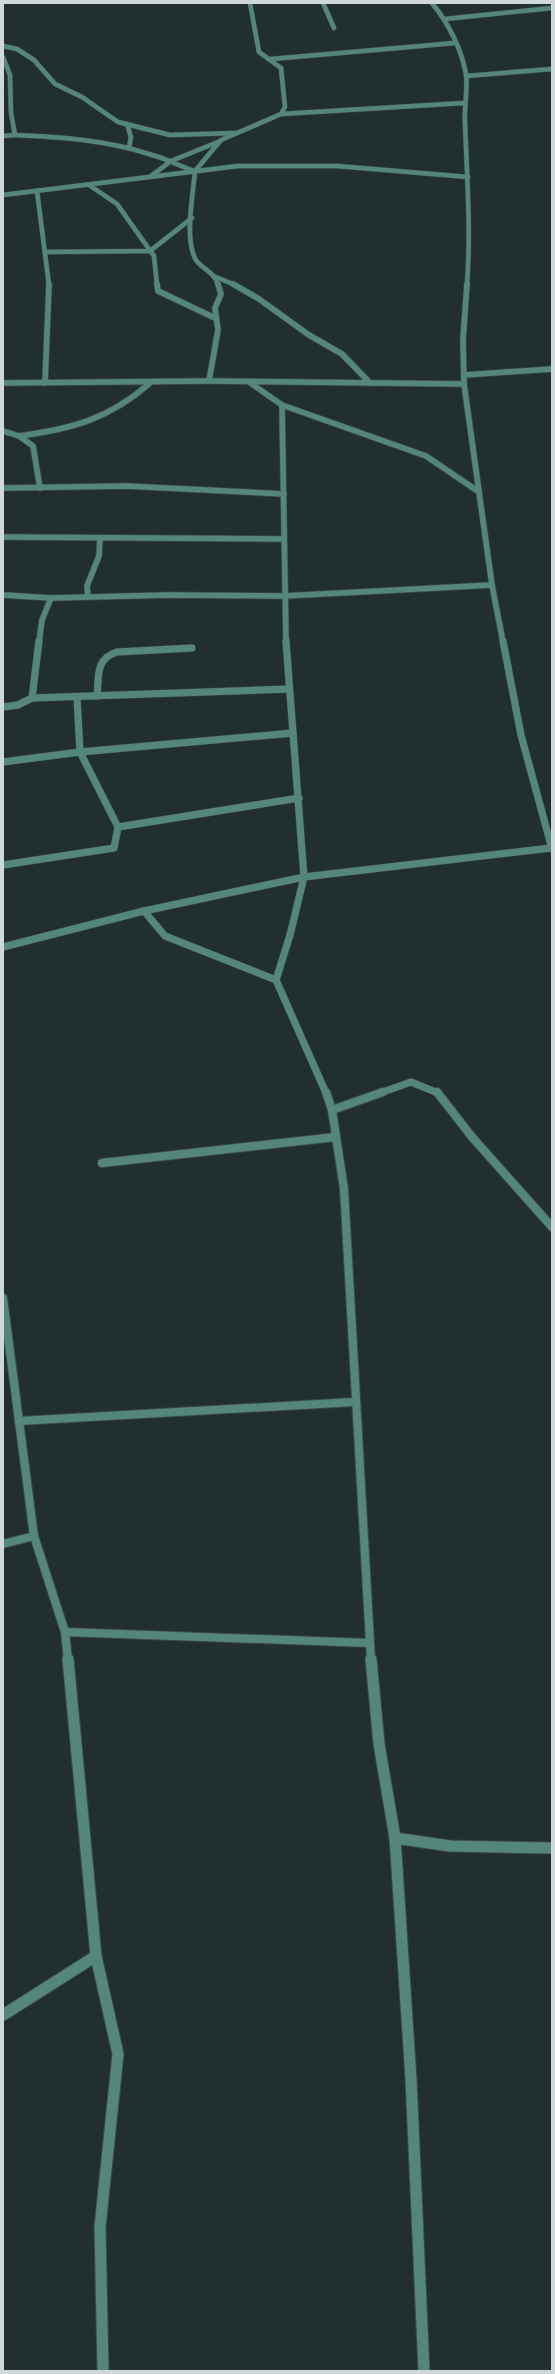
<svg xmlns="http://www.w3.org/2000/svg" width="555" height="2374" font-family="Lora,serif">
<rect width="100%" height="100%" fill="#212f30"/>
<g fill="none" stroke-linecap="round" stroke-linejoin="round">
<g stroke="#3d4a4b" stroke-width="5.5">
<g id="minor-far4">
<polyline points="323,3 334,28"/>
<path d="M432,3c16,20 29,45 34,71 2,15 -2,33 -1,49 2,54 6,108 2,162"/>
<polyline points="445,19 552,8"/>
<polyline points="3,46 17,49 34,60 55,84 82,97 118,122 170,135 236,133"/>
<path d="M3,57l7,18 1,38 4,22c45,2 91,5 134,19 16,4 30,12 46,17 -2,24 -11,69 1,89 7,10 19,12 22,25"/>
<polyline points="271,59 455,43"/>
<polyline points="466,76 552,69"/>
<polyline points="281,114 464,103"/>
<polyline points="127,124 131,137 129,148"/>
<polyline points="3,136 15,135"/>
<polyline points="195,171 221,140 281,114 285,107 281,68 259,52 250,3"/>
<polyline points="151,176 171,161 218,142"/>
<polyline points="89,185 117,204 154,256 157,285"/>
<polyline points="37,191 49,285"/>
<polyline points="3,195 238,166 337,166 468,177"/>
<polyline points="45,252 150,251 192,218"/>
<polyline points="216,277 235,285"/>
</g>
</g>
<g stroke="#3d4a4b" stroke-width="7">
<g id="minor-far3">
<polyline points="157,284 158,291 215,318"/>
<polyline points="233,284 259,299 309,335 342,354 370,383"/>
<polyline points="467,284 463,340 464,384 492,585 503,642"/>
<polyline points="464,375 552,369"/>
<polyline points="209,381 218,330 215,308 221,294 218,284"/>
<polyline points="249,382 282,405 286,642"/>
<polyline points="3,383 209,381 464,384"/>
<polyline points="45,383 49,284"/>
<polyline points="282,405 426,456 479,492"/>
<polyline points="3,431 19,436 33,446 40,488"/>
<path d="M19,436c53,-7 90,-17 131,-53"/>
<polyline points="3,488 126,486 284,494"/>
<polyline points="3,537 284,539"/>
<polyline points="3,595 51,598 169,595 284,596 492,585"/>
<polyline points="88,597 87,586 99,556 100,538"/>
<polyline points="39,642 42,620 51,598"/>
</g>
</g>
<g stroke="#3d4a4b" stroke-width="8">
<g id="minor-far2">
<polyline points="286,641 304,877 290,935 276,980 326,1093"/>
<polyline points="503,641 521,735 552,849"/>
<path d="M97,696c2,-20 -2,-37 20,-44l75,-4"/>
<polyline points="77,697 80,752 293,733"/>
<polyline points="32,698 289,689"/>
<polyline points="3,707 18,705 32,698 39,641"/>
<polyline points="3,762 80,752 118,827 299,798"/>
<polyline points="3,865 114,848 118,827"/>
<polyline points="144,911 165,936 276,980"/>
<polyline points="3,947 144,911 304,877 551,848"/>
<polyline points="380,1093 411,1082 438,1093"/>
</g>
</g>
<g stroke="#3d4a4b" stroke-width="10">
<g id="minor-far1">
<polyline points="326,1092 332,1110 344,1189 371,1660"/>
<polyline points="437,1092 472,1137 552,1227"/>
<polyline points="332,1110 383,1092"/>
<polyline points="102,1163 336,1137"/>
<polyline points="3,1298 34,1536 65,1632 68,1660"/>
<polyline points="19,1421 354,1402"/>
<polyline points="3,1544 34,1536"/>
<polyline points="65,1632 369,1643"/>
</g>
</g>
<g stroke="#3d4a4b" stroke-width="13">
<g id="minor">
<polyline points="68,1659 96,1956 118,2054 100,2227 103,2371"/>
<polyline points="371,1659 379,1744 395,1838 450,1846 552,1848"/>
<polyline points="395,1838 411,2079 424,2371"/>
<polyline points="3,2015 96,1956"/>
</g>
</g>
<use href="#minor-far4" stroke="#54867b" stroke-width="4.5"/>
<use href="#minor-far3" stroke="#54867b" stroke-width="5.5"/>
<use href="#minor-far2" stroke="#54867b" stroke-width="7"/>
<use href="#minor-far1" stroke="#54867b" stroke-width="8"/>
<use href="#minor" stroke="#54867b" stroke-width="11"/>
</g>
<rect width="555" height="2374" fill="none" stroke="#cfd7d8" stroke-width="8"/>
</svg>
